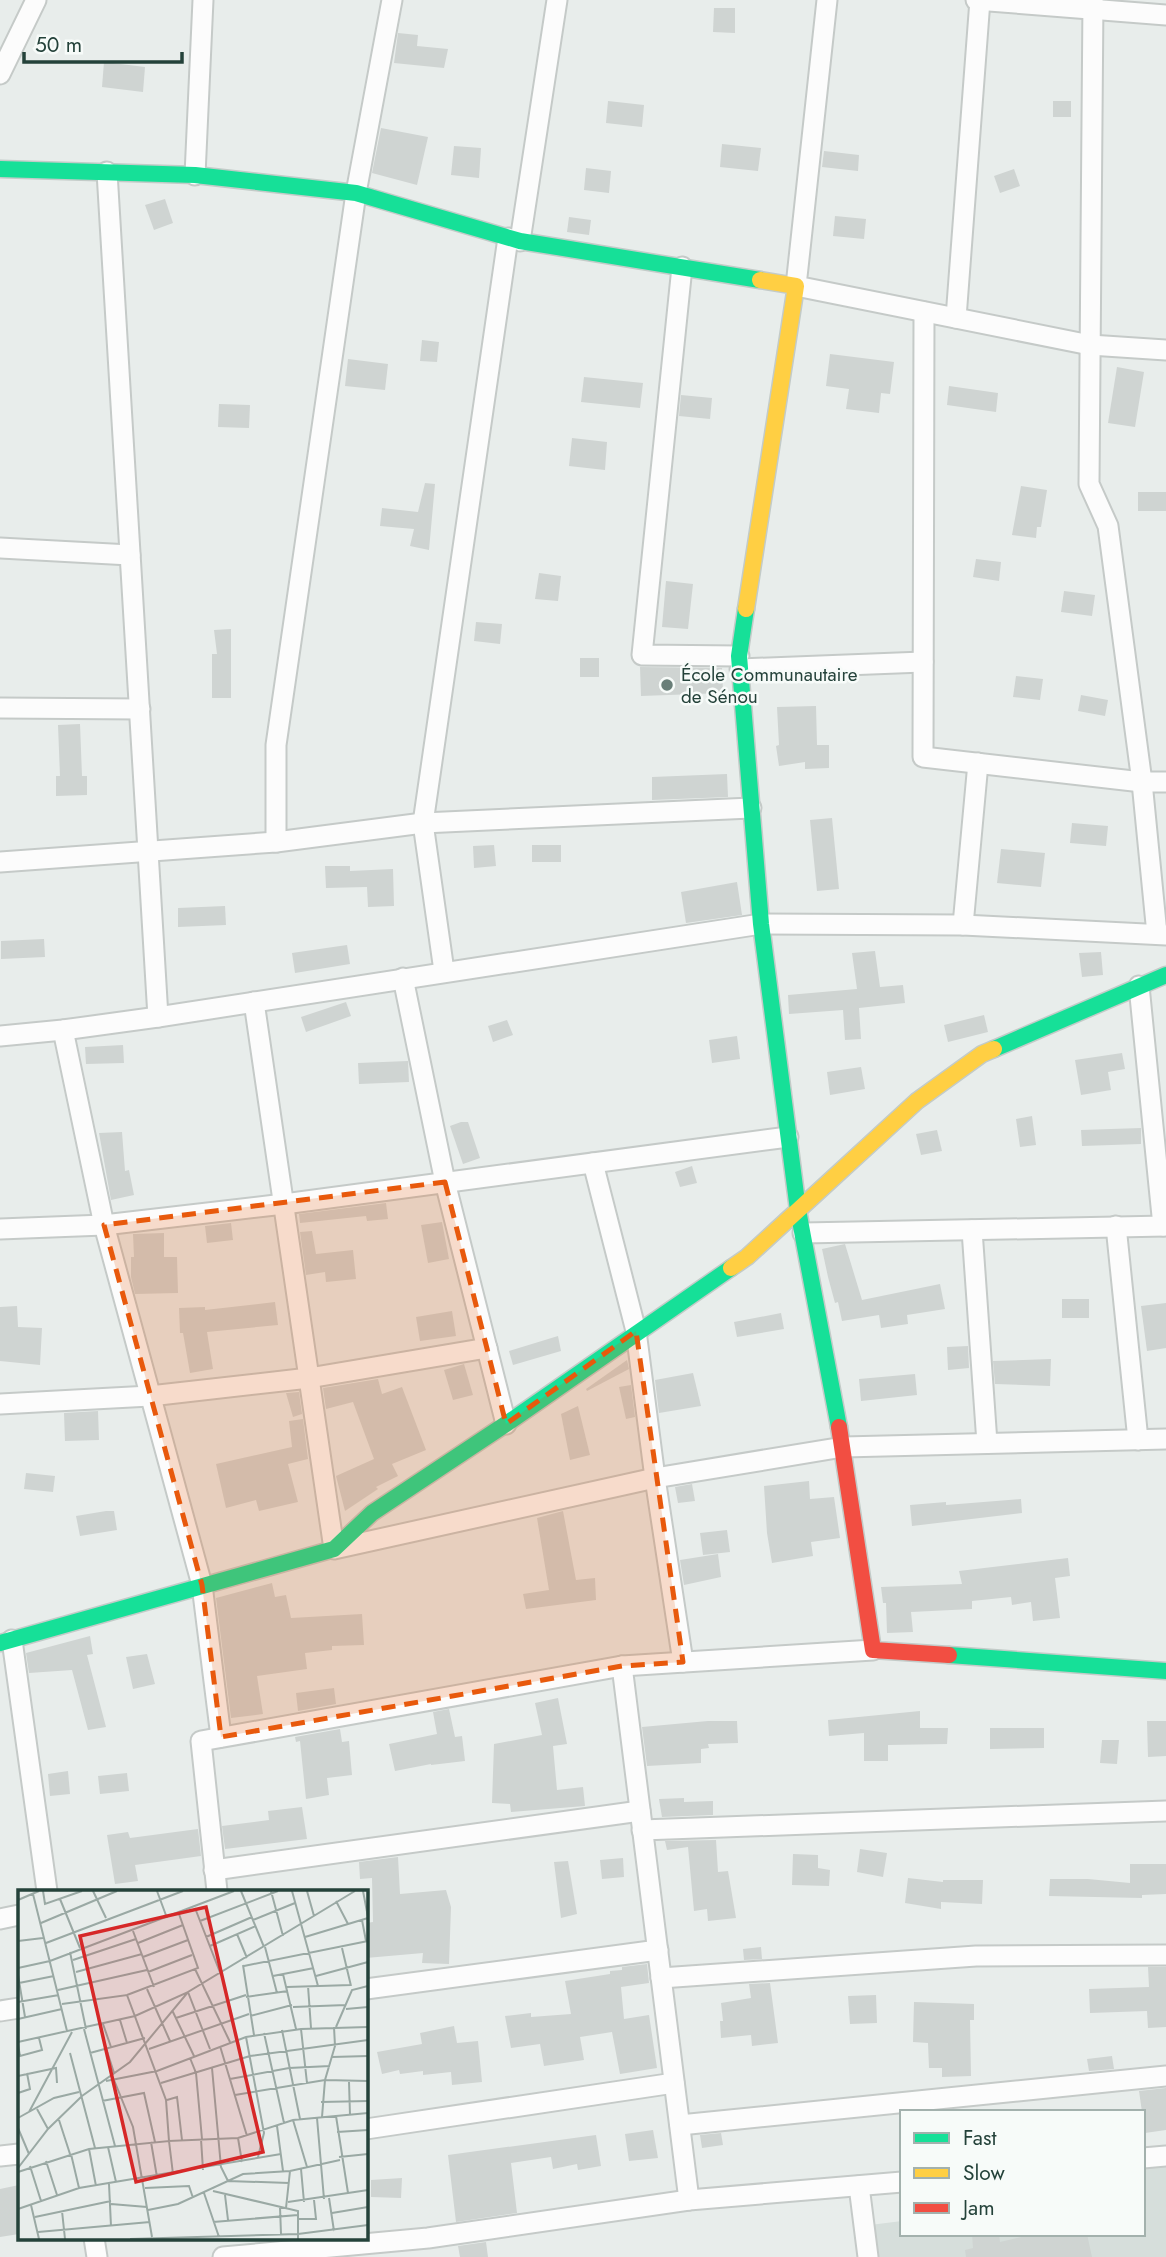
<svg xmlns="http://www.w3.org/2000/svg" width="1166" height="2257" font-family="Jost,sans-serif">
<rect width="100%" height="100%" fill="#e8edeb"/>
<polygon fill="#d6dedb" points="1166,2160 1166,2257 875,2257 870,2225 902,2221 902,2234 1143,2234 1143,2163"/>
<g fill="#cfd4d2">
<polygon points="714,8 735,8 735,33 713,32"/>
<polygon points="398,33 418,35 417,46 448,49 444,68 394,63"/>
<polygon points="104,62 145,67 143,92 102,87"/>
<polygon points="608,101 644,105 642,127 606,123"/>
<rect x="1053" y="101" width="18" height="16"/>
<polygon points="381,128 428,137 417,185 372,173"/>
<polygon points="722,144 761,148 758,171 720,167"/>
<polygon points="454,146 481,148 479,178 451,175"/>
<polygon points="824,151 859,155 858,171 822,167"/>
<polygon points="586,168 611,171 609,193 584,190"/>
<polygon points="1014,169 1020,186 1000,193 994,176"/>
<polygon points="165,199 173,223 154,230 145,205"/>
<polygon points="835,216 866,219 864,239 833,236"/>
<polygon points="569,217 591,220 589,235 567,232"/>
<polygon points="422,340 439,342 437,362 420,361"/>
<polygon points="830,354 894,362 890,394 881,393 879,413 846,409 849,389 826,386"/>
<polygon points="348,359 388,364 385,390 345,386"/>
<polygon points="1117,367 1144,372 1135,427 1108,423"/>
<polygon points="584,377 643,383 640,408 581,402"/>
<polygon points="949,386 998,393 996,412 947,405"/>
<polygon points="681,395 712,398 710,419 679,416"/>
<polygon points="219,404 250,405 249,428 218,427"/>
<polygon points="572,438 607,442 605,470 569,466"/>
<polygon points="425,483 435,484 429,550 410,546 414,529 380,526 382,508 418,512"/>
<polygon points="1021,486 1047,490 1041,527 1037,527 1036,538 1012,535"/>
<rect x="1138" y="492" width="28" height="19"/>
<polygon points="976,559 1001,562 999,581 973,577"/>
<polygon points="539,573 561,576 558,601 535,599"/>
<polygon points="666,581 693,584 688,629 662,627"/>
<polygon points="1064,591 1095,595 1092,616 1061,612"/>
<polygon points="476,622 502,624 500,644 474,641"/>
<polygon points="231,629 231,698 212,698 212,654 217,654 214,630"/>
<rect x="580" y="658" width="19" height="19"/>
<polygon points="640,667 722,668 723,693 641,696"/>
<polygon points="1016,676 1043,679 1040,700 1013,697"/>
<polygon points="1081,695 1108,700 1105,716 1078,711"/>
<polygon points="816,706 817,745 829,745 829,768 805,769 805,762 779,766 776,746 779,745 777,707"/>
<polygon points="80,724 82,776 87,776 87,795 56,796 56,776 60,776 58,725"/>
<polygon points="727,774 728,797 652,800 652,777"/>
<polygon points="832,818 839,889 817,891 810,820"/>
<polygon points="1072,823 1108,826 1106,846 1070,843"/>
<polygon points="494,845 496,866 474,868 473,846"/>
<rect x="532" y="845" width="29" height="17"/>
<polygon points="1001,849 1045,853 1041,887 997,883"/>
<polygon points="325,866 350,866 350,871 393,869 394,906 368,907 367,887 326,888"/>
<polygon points="737,882 742,915 686,923 681,892"/>
<polygon points="225,906 226,925 178,927 178,908"/>
<polygon points="44,939 45,957 1,959 1,941"/>
<polygon points="347,945 350,964 295,973 292,953"/>
<polygon points="875,951 880,987 903,985 905,1003 859,1008 861,1039 845,1040 843,1010 789,1014 788,995 857,989 852,953"/>
<polygon points="1101,952 1103,975 1082,977 1079,953"/>
<polygon points="346,1002 351,1016 306,1032 301,1017"/>
<polygon points="984,1015 988,1032 948,1042 944,1025"/>
<polygon points="507,1020 513,1035 493,1042 488,1026"/>
<polygon points="737,1036 740,1059 712,1063 709,1040"/>
<polygon points="123,1045 124,1063 86,1064 85,1047"/>
<polygon points="1122,1053 1125,1069 1108,1072 1111,1090 1081,1095 1075,1060"/>
<polygon points="408,1061 409,1082 359,1084 358,1063"/>
<polygon points="861,1067 865,1089 830,1095 827,1072"/>
<polygon points="1032,1116 1036,1145 1020,1147 1016,1119"/>
<polygon points="461,1122 468,1122 480,1158 463,1164 450,1126"/>
<polygon points="1141,1128 1141,1144 1082,1146 1081,1130"/>
<polygon points="937,1130 942,1151 921,1155 916,1134"/>
<polygon points="122,1132 125,1171 129,1170 134,1195 111,1200 99,1133"/>
<polygon points="692,1166 697,1183 680,1187 675,1172"/>
<polygon points="386,1203 388,1219 367,1221 366,1216 300,1223 299,1214"/>
<polygon points="442,1222 449,1259 428,1263 421,1225"/>
<polygon points="231,1223 233,1240 207,1243 205,1226"/>
<polygon points="312,1231 316,1254 353,1250 356,1279 326,1282 325,1272 306,1275 300,1232"/>
<polygon points="164,1233 164,1257 177,1257 178,1293 135,1294 131,1277 131,1257 134,1257 133,1234"/>
<polygon points="845,1244 862,1300 940,1284 945,1309 907,1315 908,1324 881,1328 879,1315 842,1321 838,1302 835,1303 828,1277 822,1249"/>
<rect x="1062" y="1299" width="27" height="19"/>
<polygon points="275,1302 278,1325 207,1332 213,1369 190,1373 183,1333 180,1333 179,1308 205,1307 205,1310"/>
<polygon points="1166,1303 1166,1348 1147,1351 1141,1306"/>
<polygon points="17,1306 18,1327 42,1328 40,1365 0,1361 0,1307"/>
<polygon points="452,1311 456,1336 420,1341 416,1317"/>
<polygon points="781,1313 784,1329 737,1337 734,1322"/>
<polygon points="558,1336 561,1351 513,1365 509,1351"/>
<polygon points="968,1346 969,1368 948,1370 947,1347"/>
<polygon points="1051,1359 1050,1386 995,1384 993,1361"/>
<polygon points="627,1360 629,1369 587,1391 586,1389"/>
<polygon points="464,1364 473,1395 453,1400 444,1370"/>
<polygon points="693,1373 701,1406 659,1413 655,1380"/>
<polygon points="915,1374 917,1395 861,1401 859,1379"/>
<polygon points="378,1379 382,1394 402,1387 426,1450 392,1464 398,1476 376,1487 378,1489 345,1511 336,1476 374,1459 353,1402 326,1409 323,1388"/>
<polygon points="631,1385 635,1417 626,1419 619,1387"/>
<polygon points="299,1392 302,1414 293,1417 286,1393"/>
<polygon points="578,1406 590,1455 570,1460 561,1414"/>
<polygon points="98,1411 99,1440 65,1441 64,1413"/>
<polygon points="303,1419 308,1459 288,1464 298,1502 259,1511 256,1500 226,1508 216,1464 292,1447 289,1421"/>
<polygon points="26,1473 55,1476 53,1492 24,1489"/>
<polygon points="809,1481 810,1499 834,1497 840,1538 811,1542 813,1556 772,1563 767,1533 764,1486"/>
<polygon points="692,1484 695,1501 678,1503 675,1487"/>
<polygon points="1021,1499 1022,1513 912,1526 910,1505 946,1502 946,1505"/>
<polygon points="106,1511 114,1511 117,1530 80,1536 76,1516"/>
<polygon points="563,1511 576,1580 595,1578 596,1600 526,1609 523,1594 549,1590 537,1518"/>
<polygon points="727,1530 730,1552 703,1555 700,1533"/>
<polygon points="718,1554 721,1577 684,1585 680,1560"/>
<polygon points="1068,1558 1070,1576 1055,1578 1060,1618 1033,1621 1031,1602 1012,1605 1011,1597 972,1601 972,1609 911,1612 913,1632 887,1633 886,1603 883,1603 881,1587 962,1584 959,1571"/>
<polygon points="272,1583 275,1597 286,1595 291,1618 362,1614 364,1645 332,1646 332,1650 305,1653 307,1669 257,1676 263,1714 231,1718 216,1598"/>
<polygon points="90,1636 93,1654 87,1655 106,1727 88,1730 72,1670 29,1673 26,1653"/>
<polygon points="147,1654 155,1684 133,1689 126,1657"/>
<polygon points="334,1688 336,1704 298,1711 296,1693"/>
<polygon points="558,1698 567,1744 553,1746 557,1790 583,1787 585,1806 511,1812 510,1804 492,1803 494,1744 542,1735 535,1703"/>
<polygon points="449,1709 455,1737 462,1736 465,1761 431,1765 431,1764 395,1771 389,1744 437,1734 433,1712"/>
<polygon points="920,1711 920,1728 948,1728 947,1744 888,1745 888,1761 864,1761 864,1733 829,1736 828,1720"/>
<polygon points="708,1721 737,1721 738,1743 708,1744 709,1748 701,1749 701,1763 647,1766 642,1727"/>
<polygon points="1147,1721 1166,1721 1166,1756 1148,1757"/>
<polygon points="990,1728 1044,1728 1044,1748 990,1749"/>
<polygon points="340,1729 342,1742 349,1741 352,1775 327,1778 329,1795 306,1799 300,1741 296,1742 295,1737"/>
<polygon points="1102,1740 1119,1740 1117,1764 1100,1763"/>
<polygon points="68,1771 70,1794 50,1796 48,1774"/>
<polygon points="127,1773 129,1791 100,1794 98,1776"/>
<polygon points="684,1798 684,1802 713,1801 713,1815 662,1817 659,1799"/>
<polygon points="302,1807 307,1839 225,1849 222,1826 269,1820 268,1811"/>
<polygon points="198,1829 201,1856 135,1865 138,1881 115,1884 107,1835 128,1832 130,1838"/>
<polygon points="716,1840 718,1872 728,1871 736,1918 708,1921 707,1909 694,1911 688,1847 667,1850 665,1841"/>
<polygon points="860,1849 887,1853 883,1877 857,1872"/>
<polygon points="793,1854 818,1855 818,1868 830,1870 829,1886 792,1885"/>
<polygon points="398,1857 400,1894 446,1890 451,1907 449,1964 422,1963 423,1953 366,1958 366,1923 373,1922 372,1878 360,1879 359,1862"/>
<polygon points="623,1858 624,1877 602,1879 600,1860"/>
<polygon points="568,1861 577,1914 561,1918 554,1862"/>
<polygon points="1130,1864 1166,1864 1166,1894 1142,1895 1142,1898 1049,1896 1050,1879 1088,1879 1130,1883"/>
<polygon points="908,1878 943,1882 943,1880 983,1880 982,1904 941,1902 941,1909 905,1903"/>
<polygon points="761,1947 762,1959 744,1960 743,1949"/>
<polygon points="647,1964 649,1983 621,1987 624,2019 649,2015 657,2068 620,2074 612,2032 580,2037 584,2060 544,2066 540,2044 511,2048 505,2016 531,2013 531,2017 571,2014 565,1981 610,1974 610,1971 622,1970 622,1967"/>
<polygon points="1148,1967 1166,1967 1166,2027 1148,2028 1147,2011 1090,2013 1089,1989 1149,1987"/>
<polygon points="770,1983 778,2043 752,2046 751,2035 721,2038 720,2021 723,2021 721,2003 751,1998 749,1984"/>
<polygon points="876,1995 877,2023 850,2024 848,1996"/>
<polygon points="914,2002 974,2004 974,2020 970,2020 971,2076 942,2077 942,2068 929,2068 928,2043 913,2042"/>
<polygon points="454,2026 457,2043 478,2041 482,2082 452,2085 451,2072 423,2075 423,2071 400,2074 399,2070 382,2074 377,2052 422,2044 420,2033"/>
<polygon points="1112,2056 1114,2069 1089,2071 1087,2059"/>
<polygon points="1166,2088 1166,2130 1145,2133 1139,2091"/>
<polygon points="653,2130 658,2158 629,2161 625,2134"/>
<polygon points="721,2133 723,2145 702,2148 700,2135"/>
<polygon points="596,2135 601,2166 578,2170 577,2164 553,2169 551,2157 511,2163 517,2213 456,2222 448,2155"/>
<polygon points="402,2178 401,2198 371,2197 371,2180"/>
<polygon points="19,2185 19,2234 0,2237 0,2189"/>
<polygon points="972,2234 999,2234 1000,2242 1034,2234 1087,2234 1092,2257 966,2257 965,2250 973,2248"/>
<polygon points="486,2242 488,2257 460,2257 458,2246"/>
</g>
<g fill="none" stroke-linecap="round" stroke-linejoin="round">
<g stroke="#c5cac8" stroke-width="23">
<g id="street">
<polyline points="827,0 796,286 1090,345 1166,350"/>
<polyline points="976,0 1166,15"/>
<polyline points="1093,0 1089,484 1108,526 1142,782 1157,934"/>
<polyline points="0,74 36,0"/>
<polyline points="107,172 158,1017"/>
<polyline points="195,175 203,0"/>
<polyline points="520,241 557,0"/>
<polyline points="682,267 642,655 739,656"/>
<polyline points="924,312 923,757 1142,782 1166,782"/>
<polyline points="956,318 980,0"/>
<polyline points="0,548 130,555"/>
<polyline points="740,669 923,662"/>
<polyline points="0,708 140,709"/>
<polyline points="276,842 276,745 356,193 392,0"/>
<polyline points="0,862 276,842 423,823 751,808"/>
<polyline points="963,925 978,763"/>
<polyline points="444,971 423,823 508,238"/>
<polyline points="403,978 445,1182 506,1424"/>
<polyline points="1139,986 1163,1226"/>
<polyline points="254,1002 334,1549 655,1478 843,1447 1166,1439"/>
<polyline points="63,1030 104,1225 202,1585 221,1737"/>
<polyline points="0,1036 63,1030 158,1017 761,924 963,925 1166,935"/>
<polyline points="593,1163 636,1331 655,1478 683,1662"/>
<polyline points="1116,1226 1138,1440"/>
<polyline points="0,1229 104,1225 284,1204 788,1137"/>
<polyline points="972,1230 987,1443"/>
<polyline points="803,1233 1166,1226"/>
<polyline points="0,1404 150,1396 309,1378 487,1348"/>
<polyline points="12,1640 47,1891"/>
<polyline points="622,1666 689,2200"/>
<polyline points="642,1830 1166,1811"/>
<polyline points="214,1870 640,1811"/>
<polyline points="217,1891 201,1741 622,1666 873,1650"/>
<polyline points="0,1919 19,1915"/>
<polyline points="661,1978 976,1956 1166,1955"/>
<polyline points="366,1989 658,1950"/>
<polyline points="0,2011 19,2008"/>
<polyline points="680,2125 1166,2076"/>
<polyline points="366,2129 674,2083"/>
<polyline points="0,2156 19,2154"/>
<polyline points="1143,2158 1166,2156"/>
<polyline points="859,2186 868,2257"/>
<polyline points="94,2238 97,2257"/>
<polyline points="223,2257 428,2238 689,2200 902,2182"/>
</g>
</g>
<g stroke="#c3cbc8" stroke-width="19">
<g id="fast">
<polyline points="0,169 195,175 356,193 520,241 760,280"/>
<polyline points="746,609 739,656 761,924 798,1210 839,1427"/>
<polyline points="994,1049 1166,975"/>
<polyline points="0,1643 334,1549 372,1513 506,1424 731,1268"/>
<polyline points="949,1655 1166,1671"/>
</g>
</g>
<g stroke="#c3cbc8" stroke-width="19">
<g id="slow">
<polyline points="746,609 796,286 760,280"/>
<polyline points="731,1268 747,1257 917,1101 982,1054 994,1049"/>
</g>
</g>
<g stroke="#c3cbc8" stroke-width="19">
<polyline id="jam" points="839,1427 873,1650 949,1655"/>
</g>
<use href="#street" stroke="#fcfcfc" stroke-width="19"/>
<use href="#fast" stroke="#16e098" stroke-width="16"/>
<use href="#slow" stroke="#ffcf43" stroke-width="16"/>
<use href="#jam" stroke="#f24e42" stroke-width="16"/>
</g>
<path fill="#e8590c" fill-opacity="0.2" stroke="#e8590c" stroke-width="5" stroke-dasharray="14 9" stroke-linejoin="round" d="M445,1182l61,242 130,-93 47,331 -61,4 -401,71 -19,-152 -98,-360z"/>
<circle fill="#697e78" stroke="#f7fbf9" stroke-width="2.5" cx="667" cy="685" r="7"/>
<g text-anchor="middle" stroke-width="5" stroke-linejoin="round" paint-order="stroke">
<g font-size="19" fill="#24423a" stroke="#f7fbf9" text-anchor="start">
<text x="681" y="681">École Communautaire<tspan x="681" dy="22">de Sénou</tspan></text>
</g>
</g>
<g transform="translate(18 1890)">
<rect width="350" height="350" fill="#e8edeb"/>
<path fill="none" stroke="#9aa9a4" stroke-width="2" d="M25,1l2,13 37,-13M75,1l13,27M139,1l10,27M223,1l23,56M253,1l12,45M274,1l26,95M289,1l7,25M345,1l5,26M15,4l34,137M42,9l20,49M0,10l21,-9M318,11l12,23M177,18l26,67M235,30l42,-17M344,30l4,21M182,31l78,-30M23,33l76,-32M115,41l21,56M219,44l10,24M188,47l46,-20M287,47l63,-19M0,51l25,-3M28,53l137,-52M120,53l45,-18M192,56l46,-20M247,57l12,46M324,58l9,38M52,62l16,77M125,67l45,-17M55,70l63,-21M225,75l11,70M226,76l124,-25M0,78l32,-7 184,-70M177,79l35,73M58,82l66,-18M130,82l44,-17M265,84l13,55M0,85l7,42M255,86l41,-8M298,86l52,-14M1,93l35,-7M290,96l3,42M269,97l64,-2M129,99l23,52M40,100l89,-20M109,105l71,-27 -19,-54M228,107l42,-6M0,112l41,-7M44,114l65,-9 39,105 3,41 69,-3 55,-18 75,-7M275,117l53,-2M328,119l22,-2M154,120l22,46M232,126l42,-11M158,128l70,-23M0,129l44,-10M102,130l7,23M85,134l8,23M318,137l16,-37 16,-4M66,139l31,117M283,139l6,54M264,140l18,89M246,143l20,90M228,147l18,96 -6,24M0,152l117,-26 53,-24 22,57M0,155l2,11 22,-6 -3,-12M202,156l27,90M88,158l8,25M131,159l100,-35M52,163l25,95M72,163l55,-15M314,167l36,-1M172,168l6,15 6,66M194,178l9,99 7,14 61,2M0,186l38,-8 1,15M212,189l59,-11 41,-2M96,190l19,47 19,110M88,191l51,-10 89,-34 55,-8 67,-2M331,192l1,33M143,193l89,-27 118,-16M0,203l12,-4 -3,-16M217,205l90,-15 43,1M149,210l10,-3 5,43M84,211l42,-8 11,49M303,212l47,-1M19,219l11,20M11,222l43,-80M318,226l12,77M304,227l3,-37 10,-34 -1,-19M0,228l36,-20 25,-6M299,228l7,81M41,230l11,34M275,230l14,47M259,236l6,45M0,238l11,26M319,242l31,-2M220,248l4,24M183,249l2,31M133,252l6,35M90,257l8,35M71,259l7,37M53,264l8,34M321,267l29,-3M28,271l11,34M12,276l11,35M0,278l30,-39 34,-33 48,-34 58,-70 167,-101M283,279l3,33M0,282l71,-23 80,-8 4,33M91,294l2,42M127,298l44,-2 4,12M195,301l85,20v28M186,303l15,44M207,305l3,25M311,308l5,33M270,312l80,-12M93,314l36,3M13,315l8,34M262,317l1,27M268,318l4,-37M0,319l61,-21 202,-34M130,320l30,-6 65,-30 47,-3 50,-11M44,321l3,28M314,323l36,-6M17,327l76,-16M280,329h18l-2,-19M195,332l85,-7M20,342l112,-10M112,349l168,-5 70,-9"/>
<path fill="#d62828" fill-opacity="0.15" stroke="#d62828" stroke-width="3.5" d="M188,17l57,245 -127,30 -56,-246z"/>
<rect width="350" height="350" fill="none" stroke="#24423a" stroke-width="3.5"/>
</g>
<rect x="900" y="2110" width="245" height="126" fill="#f7fbf9" stroke="#a3b1ad" stroke-width="2"/>
<rect x="914" y="2133" width="35" height="10" fill="#16e098" stroke="#a3b1ad" stroke-width="2"/>
<text x="963" y="2145" font-size="21" fill="#24423a">Fast</text>
<rect x="914" y="2168" width="35" height="10" fill="#ffcf43" stroke="#a3b1ad" stroke-width="2"/>
<text x="963" y="2180" font-size="21" fill="#24423a">Slow</text>
<rect x="914" y="2203" width="35" height="10" fill="#f24e42" stroke="#a3b1ad" stroke-width="2"/>
<text x="963" y="2215" font-size="21" fill="#24423a">Jam</text>
<path d="M24 52v10h158v-10" fill="none" stroke="#24423a" stroke-width="3.5"/>
<text x="35" y="52" font-size="21" fill="#24423a" stroke="#f7fbf9" stroke-width="5" paint-order="stroke">50 m</text>
</svg>
